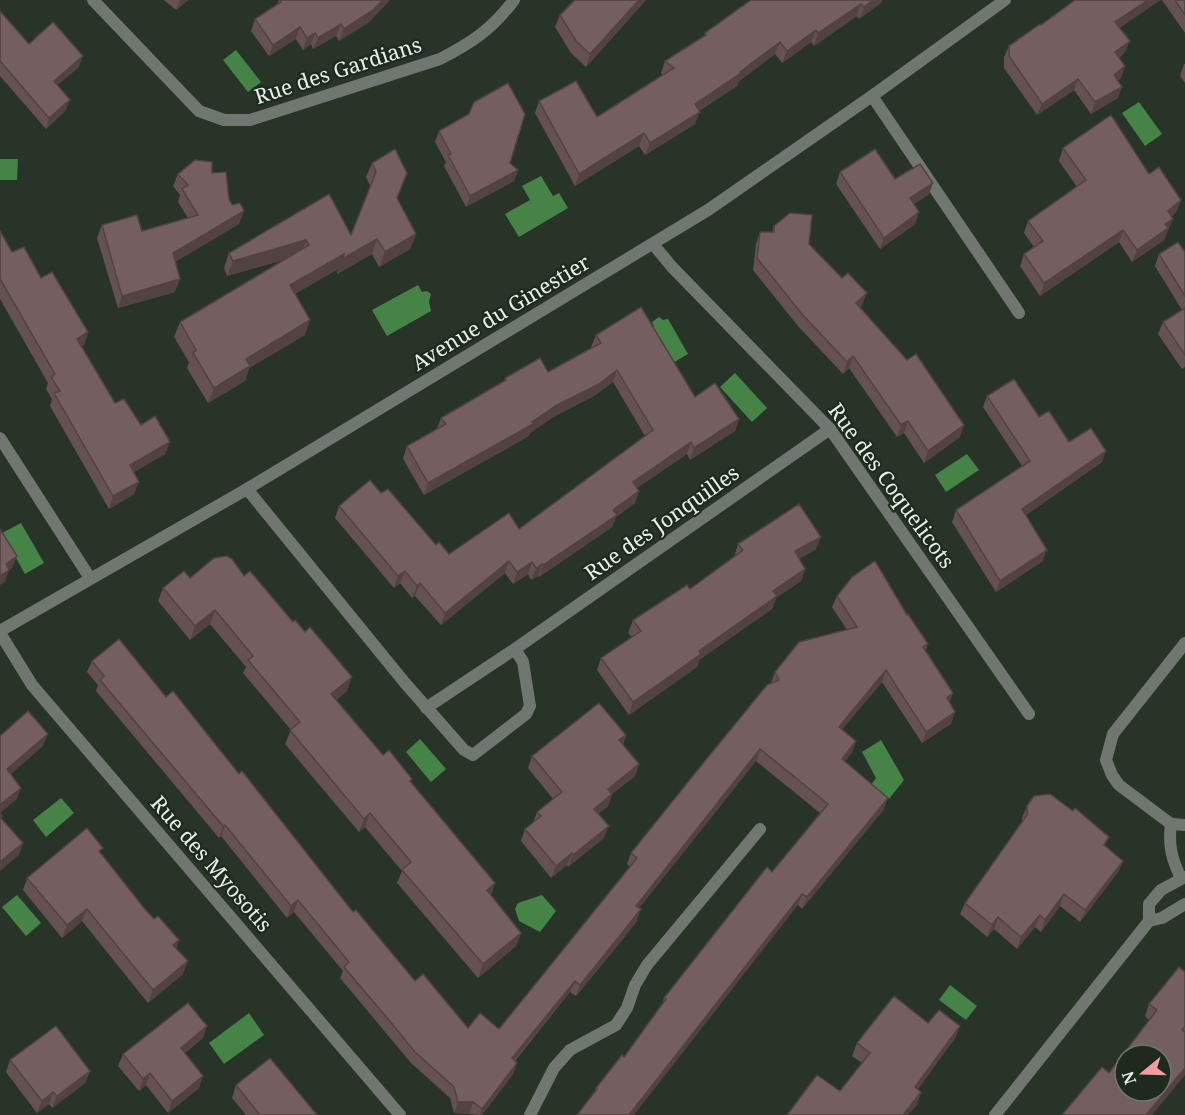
<svg xmlns="http://www.w3.org/2000/svg" width="1185" height="1115" font-family="'Noto Serif',serif">
<rect width="100%" height="100%" fill="#273427"/>
<g fill="#468347">
<polygon points="236,50 261,82 248,92 223,60"/>
<polygon points="1139,102 1162,134 1145,146 1122,113"/>
<polygon points="0,159 18,159 17,180 0,180"/>
<polygon points="541,176 553,196 559,193 568,208 519,237 505,214 530,200 522,186"/>
<polygon points="418,285 422,292 427,291 431,294 429,302 431,311 387,336 372,310"/>
<polygon points="659,317 663,320 668,319 688,354 671,364 650,330 654,327 652,322"/>
<polygon points="735,373 767,408 752,422 720,387"/>
<polygon points="967,454 979,470 946,492 935,475"/>
<polygon points="21,523 44,563 25,574 2,533"/>
<polygon points="420,739 446,769 431,782 406,752"/>
<polygon points="881,740 904,780 889,799 871,785 876,778 862,752"/>
<polygon points="61,798 74,813 46,837 33,820"/>
<polygon points="17,895 41,923 26,936 2,907"/>
<polygon points="542,895 556,911 540,932 519,921 515,909 518,903"/>
<polygon points="950,985 977,1006 966,1020 939,1000"/>
<polygon points="249,1013 264,1035 224,1064 209,1043"/>
</g>
<g fill="none" stroke-linecap="round" stroke-linejoin="round">
<polyline stroke="#707770" stroke-width="12" points="872,96 1019,313"/>
<g stroke="#707770" stroke-width="12">
<path d="M93,0l106,111 25,9h26l190,-61c33,-17 52,-30 74,-59"/>
<polyline points="653,244 672,267 830,429 1029,714"/>
<polyline points="0,438 90,578"/>
<polyline points="247,489 405,683 464,750 473,755 526,714 530,706 523,662 515,649"/>
<polyline points="0,631 247,489 708,210 872,96 1005,0"/>
<polyline points="0,633 32,685 400,1115"/>
<polyline points="1185,643 1113,734 1106,760 1112,775 1119,785 1171,824 1185,825"/>
<polyline points="426,708 515,649 830,429"/>
<path d="M1171,824c-3,21 1,36 10,54"/>
<polyline points="1149,921 1149,904 1161,890 1185,877"/>
<polyline points="530,1115 554,1068 570,1050 616,1025 627,1008 635,985 647,965 760,829"/>
<polyline points="995,1115 1149,921 1162,918 1185,904"/>
</g>
</g>
<g fill="#655152">
<polygon points="164,0 188,0 176,10"/>
<polygon points="279,0 390,0 369,22 339,41 336,36 313,49 311,44 303,50 296,39 269,56 251,31 255,19 277,4"/>
<polygon points="575,0 646,0 586,67 571,53 555,27 560,15"/>
<polygon points="751,0 882,0 881,3 859,19 857,16 814,46 811,42 782,63 775,54 738,82 737,86 699,111 695,124 645,155 639,146 575,186 535,113 539,101 597,117 663,75 661,73 665,61 704,36 705,33"/>
<polygon points="1162,0 1185,0 1185,33"/>
<polygon points="0,11 29,44 79,67 57,85 66,110 46,129 0,76"/>
<polygon points="1041,25 1120,28 1125,52 1119,58 1121,78 1118,80 1118,98 1091,114 1074,90 1037,115 1004,68 1004,57 1009,46"/>
<polygon points="1184,64 1185,64 1185,83 1180,76"/>
<polygon points="439,131 518,170 514,181 466,207 444,166 446,162 435,142"/>
<polygon points="1063,148 1149,174 1181,200 1176,212 1171,217 1168,231 1166,232 1164,240 1132,262 1119,242 1040,296 1020,266 1024,254 1034,247 1024,233 1028,221 1077,187 1059,161"/>
<polygon points="372,163 397,199 416,234 410,249 379,267 372,254 337,274 338,269 295,294 305,335 249,368 245,381 208,403 187,368 189,362 174,337 180,322 283,260 227,276 224,268 229,253 329,194 351,235 370,186 366,177"/>
<polygon points="840,172 895,179 929,194 914,204 919,212 915,224 880,249 836,184"/>
<polygon points="212,173 229,199 239,224 175,262 175,292 118,308 97,238 102,225 142,231 188,218 178,202 180,195 173,186 178,174"/>
<polygon points="774,226 809,244 862,305 860,308 960,437 924,463 904,433 897,437 849,368 843,374 798,326 753,270 756,244 760,232 772,232"/>
<polygon points="0,231 12,252 41,278 88,332 84,345 81,346 115,403 141,425 165,454 134,472 134,494 109,509 50,406 52,399 46,389 48,383 0,299"/>
<polygon points="1185,252 1185,367 1182,369 1158,334 1163,322 1182,310 1155,266 1159,254"/>
<polygon points="596,335 695,397 739,419 735,431 690,460 687,454 637,488 639,491 635,503 616,517 612,527 539,577 538,576 531,580 528,574 513,584 505,573 441,625 415,596 412,598 400,583 394,588 335,518 339,506 381,493 436,545 449,554 519,529 645,436 613,382 594,396 553,417 530,433 529,436 424,495 403,459 407,446 437,429 441,418 504,382 505,378 548,372 592,348 591,347"/>
<polygon points="987,396 1039,417 1069,442 1102,462 1026,515 1043,561 996,592 952,522 956,510 1022,466 983,407"/>
<polygon points="738,544 816,549 799,559 805,569 801,581 776,598 772,609 699,660 697,667 629,715 597,670 601,658 632,637 628,633 633,620 690,589 734,557"/>
<polygon points="244,576 347,691 336,700 383,755 411,782 495,883 491,895 521,933 516,946 478,978 397,883 402,871 365,827 359,832 285,744 291,730 243,673 246,667 210,624 190,640 158,601 163,588 190,578"/>
<polygon points="837,596 907,615 928,644 925,651 950,703 951,724 922,743 882,682 842,729 856,741 852,752 845,761 884,809 802,909 798,905 594,1093 596,1088 624,1057 662,1004 664,998 772,872 820,813 756,761 639,908 637,921 614,950 576,996 570,992 515,1061 513,1074 482,1115 454,1113 450,1098 411,1063 340,978 343,971 294,912 287,918 221,836 219,838 96,691 98,685 87,672 92,661 166,697 239,774 353,912 415,981 468,1028 499,1029 630,867 627,864 631,853 771,683 775,672 847,630 832,607"/>
<polygon points="626,735 623,744 639,764 635,776 612,794 608,806 598,814 604,838 568,867 567,865 551,878 521,841 525,829 533,823 537,812 553,799 528,768 532,756"/>
<polygon points="1027,806 1106,846 1123,861 1118,872 1080,922 1060,906 1041,932 1035,927 1017,949 994,929 987,937 960,914 965,903 1022,821 1022,818"/>
<polygon points="101,854 176,948 183,974 148,1003 82,921 62,938 23,890 27,878"/>
<polygon points="1185,972 1185,1075 1109,1073 1149,1020 1145,1016 1149,1004"/>
<polygon points="960,1026 955,1038 918,1089 921,1092 917,1105 840,1091 862,1063 852,1056 857,1043"/>
<polygon points="203,1038 185,1053 199,1088 168,1113 146,1085 139,1091 118,1066 123,1054"/>
<polygon points="10,1060 90,1071 85,1083 52,1108 49,1104 37,1113 6,1072"/>
<polygon points="236,1085 317,1115 246,1115 232,1098"/>
</g>
<g fill="#524242">
<polygon points="180,0 188,0 176,10"/>
<polygon points="383,0 390,0 369,22 339,41 344,29"/>
<polygon points="639,0 646,0 586,67 590,54"/>
<polygon points="873,0 882,0 881,3 859,19 864,7"/>
<polygon points="1148,0 1161,0 1111,34 1115,22"/>
<polygon points="861,4 857,16 814,46 818,33"/>
<polygon points="341,24 336,36 313,49 318,38"/>
<polygon points="300,27 296,39 269,56 273,45"/>
<polygon points="816,30 811,42 782,63 787,51"/>
<polygon points="315,33 311,44 303,50 307,38"/>
<polygon points="1130,41 1125,52 1110,64 1115,52"/>
<polygon points="780,42 775,54 738,82 737,86 690,116 695,104 740,72"/>
<polygon points="83,56 79,67 50,91 54,81"/>
<polygon points="1125,66 1121,78 1110,87 1114,75"/>
<polygon points="1078,79 1074,90 1037,115 1042,104"/>
<polygon points="1122,87 1118,98 1091,114 1095,102"/>
<polygon points="70,100 66,110 46,129 49,118"/>
<polygon points="700,112 695,124 645,155 650,143"/>
<polygon points="644,133 639,146 575,186 579,174"/>
<polygon points="518,170 514,181 466,207 470,196"/>
<polygon points="933,183 929,194 906,210 910,198"/>
<polygon points="1181,200 1176,212 1163,223 1168,211"/>
<polygon points="244,211 239,224 168,266 173,253"/>
<polygon points="919,212 915,224 880,249 884,238"/>
<polygon points="1173,219 1164,240 1132,262 1137,250 1165,224"/>
<polygon points="1123,230 1119,242 1040,296 1044,283"/>
<polygon points="416,234 410,249 379,267 385,252"/>
<polygon points="377,239 372,254 337,274 338,269 284,300 290,285 344,254"/>
<polygon points="306,240 301,255 227,276 233,261"/>
<polygon points="180,279 175,292 118,308 122,296"/>
<polygon points="867,293 862,305 851,315 856,303"/>
<polygon points="310,320 305,335 249,368 245,381 208,403 214,388 246,359"/>
<polygon points="88,332 84,345 73,351 77,339"/>
<polygon points="853,356 849,368 843,374 847,362"/>
<polygon points="617,370 613,382 594,396 553,417 530,433 529,436 424,495 428,483 532,422 557,405"/>
<polygon points="739,419 735,431 690,460 694,448"/>
<polygon points="908,421 904,433 897,437 901,425"/>
<polygon points="964,425 960,437 924,463 928,451"/>
<polygon points="170,442 165,454 125,477 130,465"/>
<polygon points="691,442 687,454 628,494 633,482"/>
<polygon points="1106,451 1102,462 1018,520 1022,509"/>
<polygon points="139,482 134,494 109,509 113,496"/>
<polygon points="639,491 635,503 616,517 612,527 539,577 543,565 613,510"/>
<polygon points="821,537 816,549 790,564 795,551"/>
<polygon points="1047,550 1043,561 996,592 1000,581"/>
<polygon points="17,556 12,568 8,571 9,570 5,582 0,585 0,576 6,564"/>
<polygon points="509,561 505,573 441,625 445,613"/>
<polygon points="532,562 528,574 513,584 517,572"/>
<polygon points="542,564 538,576 531,580 536,568"/>
<polygon points="805,569 801,581 776,598 772,609 699,660 697,667 629,715 633,702 773,591"/>
<polygon points="405,571 400,583 394,588 398,576"/>
<polygon points="420,583 415,596 412,598 417,586"/>
<polygon points="215,610 210,624 190,640 195,626"/>
<polygon points="886,670 882,682 835,738 839,727"/>
<polygon points="352,677 347,691 326,708 331,694"/>
<polygon points="953,693 949,704 947,698"/>
<polygon points="955,712 951,724 922,743 926,732"/>
<polygon points="48,734 43,746 3,781 7,769"/>
<polygon points="626,735 622,747 619,740"/>
<polygon points="856,741 852,752 838,771 842,759"/>
<polygon points="760,749 756,761 632,917 636,906"/>
<polygon points="639,764 635,776 612,794 608,806 590,821 594,809 608,789"/>
<polygon points="21,788 17,799 0,813 0,805"/>
<polygon points="888,798 884,809 802,909 807,897"/>
<polygon points="370,813 365,827 359,832 364,819"/>
<polygon points="225,825 221,836 219,838 223,826"/>
<polygon points="609,826 604,838 568,867 573,855"/>
<polygon points="23,843 19,855 0,871 0,862"/>
<polygon points="572,853 567,865 551,878 556,866"/>
<polygon points="1123,861 1118,872 1080,922 1085,910"/>
<polygon points="495,883 490,897 487,890"/>
<polygon points="802,894 798,905 634,1115 629,1115"/>
<polygon points="1064,894 1060,906 1041,932 1045,920"/>
<polygon points="298,900 294,912 287,918 291,906"/>
<polygon points="87,909 82,921 62,938 67,925"/>
<polygon points="641,909 637,921 576,996 580,985"/>
<polygon points="1040,915 1035,927 1017,949 1021,937"/>
<polygon points="998,917 994,929 987,937 992,925"/>
<polygon points="521,933 516,946 478,978 483,964"/>
<polygon points="179,940 175,953 173,945"/>
<polygon points="188,961 183,974 148,1003 153,990"/>
<polygon points="575,981 570,992 507,1069 512,1058"/>
<polygon points="207,1026 203,1038 177,1060 181,1048"/>
<polygon points="960,1026 955,1038 910,1100 915,1087"/>
<polygon points="517,1063 513,1074 482,1115 480,1115 482,1109"/>
<polygon points="1185,1068 1185,1075 1152,1115 1146,1115"/>
<polygon points="90,1071 85,1083 52,1108 57,1096"/>
<polygon points="150,1073 146,1085 139,1091 143,1079"/>
<polygon points="203,1076 199,1088 168,1113 172,1101"/>
<polygon points="53,1092 49,1104 37,1113 42,1101"/>
<polygon points="921,1092 917,1105 908,1115 903,1115"/>
<polygon points="458,1102 473,1102 469,1114 454,1113"/>
</g>
<g fill="#755e5f" stroke="#524242" stroke-width="1.5" fill-rule="evenodd">
<polygon points="280,0 383,0 373,10 344,29 341,24 318,38 315,33 307,38 300,27 273,45 255,19 281,2"/>
<polygon points="575,0 639,0 590,54 576,41 560,15"/>
<polygon points="751,0 873,0 864,7 861,4 818,33 816,30 787,51 780,42 740,72 741,73 695,104 700,112 650,143 644,133 579,174 539,101 576,81 597,117 674,68 665,61 706,35 705,33"/>
<polygon points="1075,0 1148,0 1115,22 1130,41 1115,52 1125,66 1114,75 1122,87 1095,102 1078,79 1042,104 1009,56 1009,46 1040,24 1041,25"/>
<polygon points="1175,0 1185,0 1185,15"/>
<polygon points="0,11 29,44 53,22 83,56 54,81 70,100 49,118 0,61"/>
<polygon points="508,83 525,114 510,163 518,170 470,196 448,155 451,154 439,131 469,114 474,102"/>
<polygon points="1111,115 1149,174 1159,167 1181,200 1168,211 1173,219 1165,224 1168,228 1137,250 1123,230 1044,283 1024,254 1043,241 1028,221 1086,180 1063,148"/>
<polygon points="395,149 407,173 397,198 416,234 385,252 377,239 342,259 344,254 290,285 310,320 246,359 250,366 214,388 193,353 196,350 180,322 309,245 306,240 233,261 229,253 329,194 351,235 376,172 372,163"/>
<polygon points="875,149 895,179 920,164 933,183 910,198 919,212 884,238 840,172"/>
<polygon points="195,160 212,162 212,173 226,172 229,199 232,205 240,203 244,211 173,253 180,279 122,296 102,225 137,215 142,231 198,215 182,189 188,185 178,174"/>
<polygon points="790,213 812,215 809,244 842,278 848,273 867,293 856,303 907,360 916,354 964,425 928,451 908,421 901,425 853,356 847,362 802,314 757,258 760,232 774,232 774,226"/>
<polygon points="0,231 12,252 24,247 41,278 52,272 88,332 77,339 115,403 124,399 141,425 155,416 170,442 130,465 139,482 113,496 54,393 60,391 51,377 55,374 0,279"/>
<polygon points="1178,242 1185,252 1185,296 1159,254"/>
<polygon points="641,307 695,397 715,383 739,419 694,448 691,442 633,482 639,491 613,510 617,515 543,565 542,564 536,568 532,562 517,572 509,561 445,613 420,583 417,586 405,571 398,576 339,506 370,480 381,493 388,489 436,545 439,542 449,554 509,513 519,529 653,430 617,370 599,384 557,405 532,422 533,424 428,483 407,446 446,424 441,418 506,380 505,378 540,358 548,372 601,343 596,335"/>
<polygon points="1185,308 1185,355 1163,322"/>
<polygon points="1014,379 1039,417 1049,411 1069,442 1091,428 1106,451 1022,509 1047,550 1000,581 956,510 1030,461 987,396"/>
<polygon points="799,504 821,537 795,551 805,569 773,591 777,596 699,651 701,654 633,702 601,658 641,631 633,620 687,585 690,589 743,550 738,544"/>
<polygon points="0,529 17,556 6,564 9,570 0,576"/>
<polygon points="227,556 232,559 244,576 250,571 293,622 295,620 305,632 310,627 352,677 331,694 383,755 389,750 412,779 410,781 495,883 487,890 521,933 483,964 402,870 411,862 370,813 364,819 290,730 300,722 248,660 253,656 215,610 195,626 163,588 184,571 190,578 214,558"/>
<polygon points="875,561 907,615 908,614 928,644 923,647 953,693 947,698 955,712 926,732 886,670 839,727 856,741 842,759 888,798 807,897 802,894 629,1115 577,1115 597,1089 596,1088 622,1055 624,1057 666,999 664,998 767,867 772,872 828,804 760,749 636,906 641,909 618,938 580,985 575,981 512,1058 517,1063 482,1109 473,1102 458,1102 454,1087 415,1052 393,1025 344,967 349,962 298,900 291,906 225,825 223,826 100,680 104,676 92,661 119,639 166,697 173,691 239,774 242,771 353,912 356,910 415,981 423,974 468,1028 480,1013 499,1029 637,858 631,853 696,772 767,685 779,680 775,672 799,642 857,627 837,596 852,577"/>
<polygon points="599,703 626,735 619,740 639,764 608,789 612,794 594,809 609,826 573,855 572,853 556,866 525,829 541,816 537,812 562,792 532,756"/>
<polygon points="28,711 48,734 7,769 21,788 0,805 0,736"/>
<polygon points="1050,794 1073,811 1075,808 1109,837 1104,845 1123,861 1085,910 1064,894 1045,920 1040,915 1021,937 998,917 992,925 965,903 1027,815 1027,806 1034,796"/>
<polygon points="0,813 2,816 0,817 23,843 0,862"/>
<polygon points="87,828 103,848 99,851 144,908 154,919 158,916 179,940 173,945 188,961 153,990 87,909 67,925 27,878"/>
<path d="M1179,967l6,5v54l-3,4 3,2v36l-39,47h-84l40,-48 7,6 48,-63 -8,-6zM1125,1055h36v36h-36z"/>
<polygon points="894,996 928,1023 939,1010 960,1026 915,1087 921,1092 903,1115 787,1115 817,1075 840,1091 870,1053 857,1043"/>
<polygon points="188,1003 207,1026 181,1048 203,1076 172,1101 150,1073 143,1079 123,1054"/>
<polygon points="56,1026 90,1071 57,1096 53,1092 42,1101 10,1060"/>
<polygon points="270,1058 317,1115 260,1115 236,1085"/>
</g>
<g text-anchor="middle" stroke-width="4.5" stroke-linejoin="round" paint-order="stroke">
<g font-size="21" fill="#e8f0e7" stroke="#1d2a1d">
<text transform="translate(338 71) rotate(-18)" y="7">Rue des Gardians</text>
<text transform="translate(501 313) rotate(-31)" y="7">Avenue du Ginestier</text>
<text transform="translate(891 486) rotate(54)" y="7">Rue des Coquelicots</text>
<text transform="translate(662 523) rotate(-35)" y="7">Rue des Jonquilles</text>
<text transform="translate(211 864) rotate(49)" y="7">Rue des Myosotis</text>
</g>
</g>
<g transform="translate(1143 1073) rotate(251)"><circle r="28" fill="#1d2a1d" stroke="#6e796e" stroke-width="1.5"/>
<path d="M0-4.5L10 22L0 15L-10 22Z" fill="#f49aa0"/>
<text y="-9" font-size="16" font-weight="bold" text-anchor="middle" fill="#e8f0e7">N</text>
</g>
</svg>
